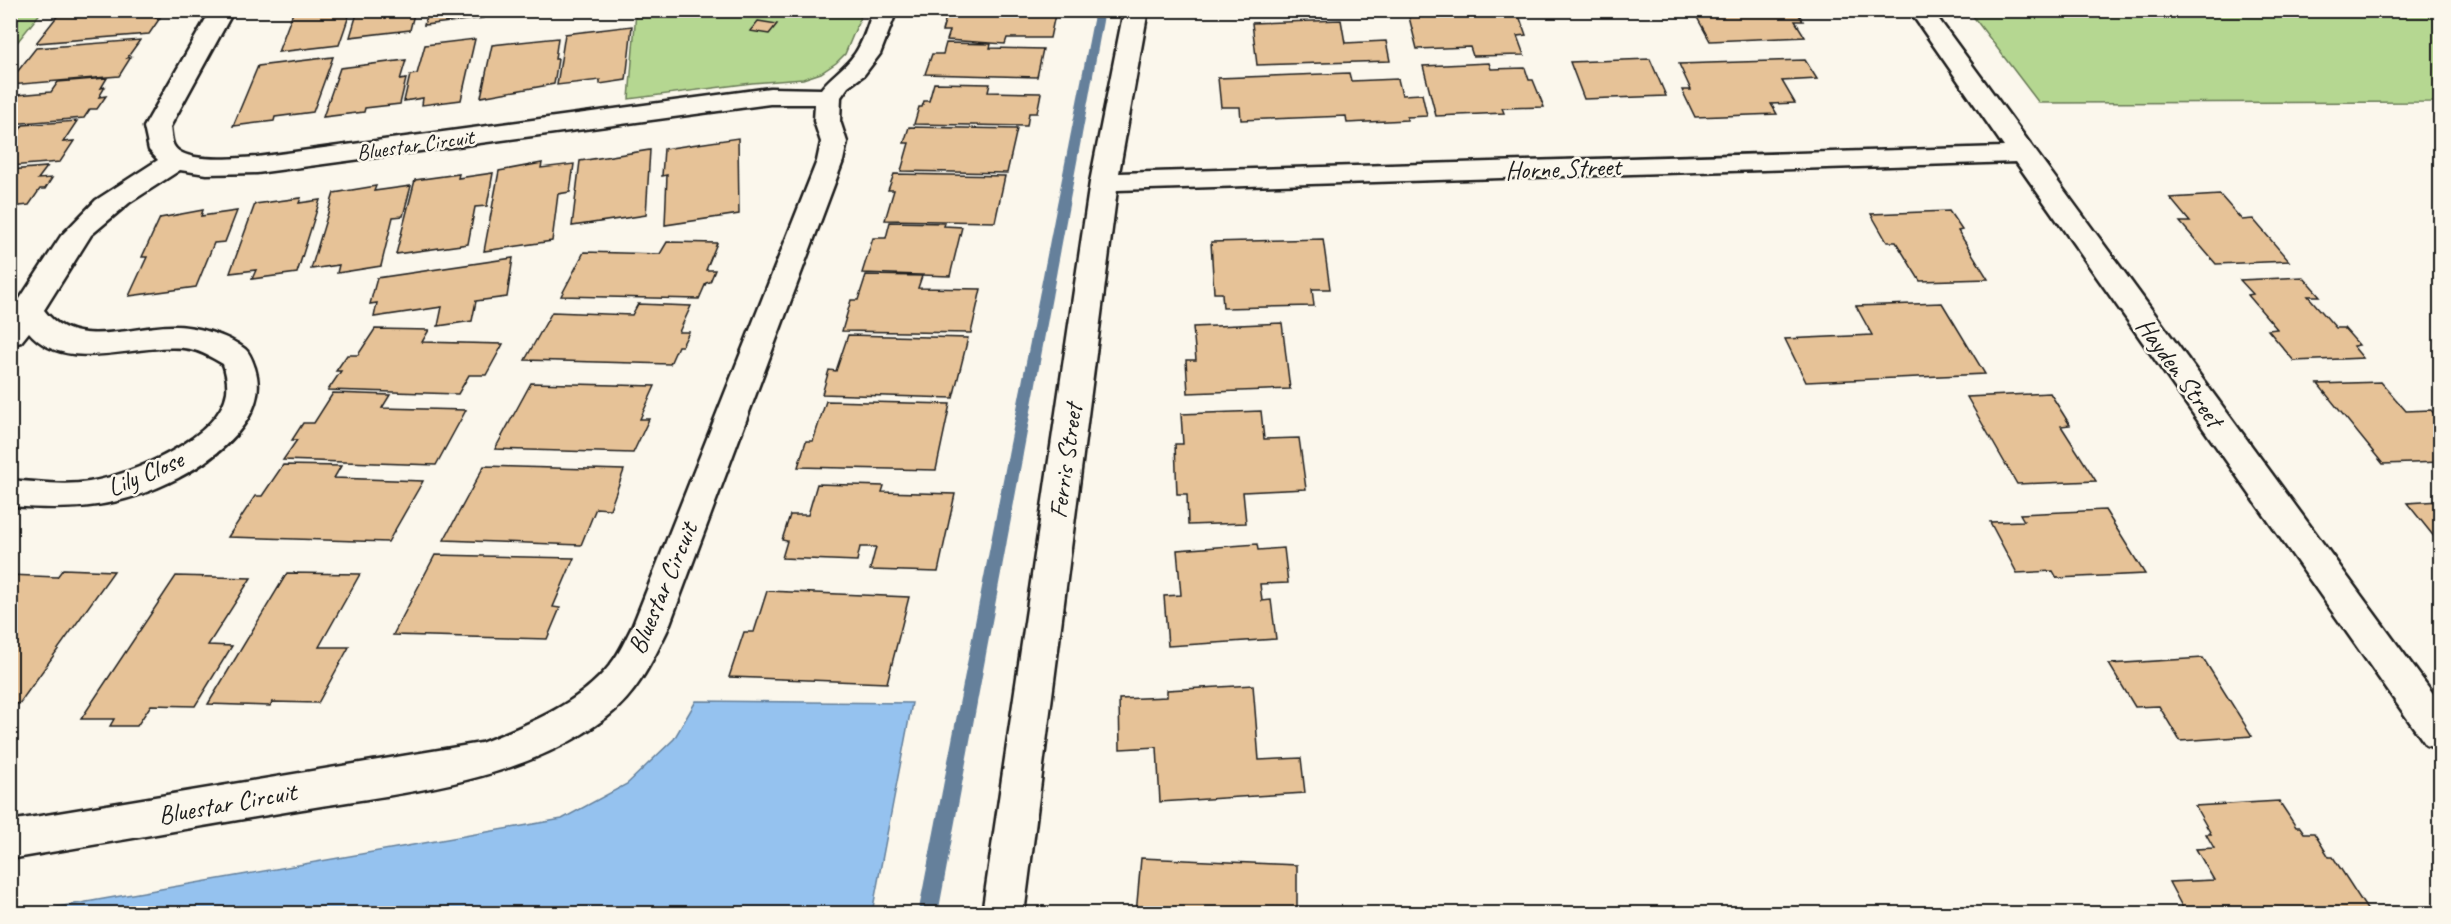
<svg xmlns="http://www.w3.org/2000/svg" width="2451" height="924" font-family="Caveat,sans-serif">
<rect width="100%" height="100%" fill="#fbf7ec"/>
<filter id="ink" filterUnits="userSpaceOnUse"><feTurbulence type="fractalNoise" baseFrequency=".0167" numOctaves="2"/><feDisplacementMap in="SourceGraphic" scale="12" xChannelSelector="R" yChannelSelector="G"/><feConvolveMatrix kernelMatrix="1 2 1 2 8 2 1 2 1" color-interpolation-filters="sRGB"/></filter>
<g filter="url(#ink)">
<g fill="#b5d791" stroke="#687a56" stroke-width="1.5">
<polygon points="11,10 42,11 11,50 10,11"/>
<polygon points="636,11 863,11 845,54 836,63 821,73 803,79 752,83 629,99"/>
<polygon points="1969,11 2440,11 2440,102 2039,103"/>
</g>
<polygon fill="#95c2ef" stroke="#65809b" stroke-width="1.5" points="696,701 912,703 872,913 23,913 562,819 627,784 674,739"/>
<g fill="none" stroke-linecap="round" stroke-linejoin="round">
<polygon fill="#65809b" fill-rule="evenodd" points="1095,10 1105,10 938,914 918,914"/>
</g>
<g fill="#e6c297" stroke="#1c1c1c" stroke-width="1.5">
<polygon points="103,10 160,10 155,18 160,18 149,34 36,43 59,14"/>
<polygon points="294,10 351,10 339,45 278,52"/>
<polygon points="358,10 415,10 410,30 350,37"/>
<polygon points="428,10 485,10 483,18 424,25"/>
<polygon points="948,10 1056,10 1050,38 1007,38 1005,44 947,40 950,31 942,31"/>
<polygon points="1427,10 1517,10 1526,35 1517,36 1524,55 1473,56 1470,47 1417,49 1408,13 1427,12"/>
<polygon points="1693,10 1796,10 1803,21 1795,21 1805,37 1710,41"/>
<polygon points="1341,20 1345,43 1386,41 1390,61 1257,65 1252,23"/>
<polygon points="758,21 777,24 769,34 750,31"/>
<polygon points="632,26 626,80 600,84 600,80 557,85 565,34"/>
<polygon points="558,38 555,59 558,59 554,84 481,97 492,45"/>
<polygon points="475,39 461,100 422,105 423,98 404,101 410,75 417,74 425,45"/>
<polygon points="140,40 127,58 131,57 119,76 10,85 10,81 36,48"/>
<polygon points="946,43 991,44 990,48 1043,49 1037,77 925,74 932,54 943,54"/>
<polygon points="333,57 313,112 275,117 274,121 233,126 258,66"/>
<polygon points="1650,59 1666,96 1584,99 1570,62"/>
<polygon points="406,60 400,80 406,79 400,104 365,108 364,112 323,117 340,68"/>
<polygon points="1805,60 1817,79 1782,81 1795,103 1771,104 1777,114 1695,117 1682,90 1691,90 1679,64"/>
<polygon points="1489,63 1491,69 1525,68 1529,80 1533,80 1544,107 1502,108 1504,113 1436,116 1423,66"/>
<polygon points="1349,73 1351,81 1398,79 1402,95 1422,94 1427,116 1407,117 1407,120 1347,123 1346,116 1241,120 1240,107 1221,107 1218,78"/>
<polygon points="107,78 101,88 105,87 99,97 106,96 97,109 90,109 84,118 10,124 10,104 17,95 51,92 58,82"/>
<polygon points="934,83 990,84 988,92 1041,93 1037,113 1029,113 1027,126 914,124 919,107 922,107 924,101 929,101"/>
<polygon points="77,121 63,142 74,141 60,162 10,166 10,136 16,135 23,125"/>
<polygon points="909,127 1017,129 1007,173 901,171 909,143 904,143"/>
<polygon points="738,138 739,214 665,225 667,175 662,176 664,149"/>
<polygon points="650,150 646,215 572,226 580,161"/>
<polygon points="542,163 541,168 574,164 570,192 558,194 552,241 484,251 499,171"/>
<polygon points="47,167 38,179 52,178 45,189 40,189 29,205 10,207 10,170"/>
<polygon points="493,173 487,206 475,207 468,244 396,254 415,180 459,174 458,178"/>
<polygon points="894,174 1005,176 995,222 885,220 894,190 888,190"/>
<polygon points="376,186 374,191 411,186 403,216 393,217 381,266 337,273 339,265 311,269 334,193"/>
<polygon points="2220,195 2242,220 2253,219 2289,261 2216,264 2180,222 2190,222 2170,198"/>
<polygon points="301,198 299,203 320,200 297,273 252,279 256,270 230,273 255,204"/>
<polygon points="203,210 201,216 237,211 225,242 214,243 196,287 129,296 147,257 142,257 160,218"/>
<polygon points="1949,211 1962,230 1958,231 1988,279 1920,281 1896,242 1887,242 1871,214"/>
<polygon points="890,222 945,223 944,226 962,227 950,276 862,273 873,238 886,238"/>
<polygon points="1323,239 1330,289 1312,289 1314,306 1223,308 1222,293 1214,293 1211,242"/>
<polygon points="667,242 717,243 706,270 715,270 710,282 706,283 699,299 561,296 584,252 660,254"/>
<polygon points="513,258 507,297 476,301 472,321 438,326 442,307 374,317 377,303 370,304 377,278"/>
<polygon points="866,275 922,276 918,288 981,289 971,333 842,331 851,300 858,300"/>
<polygon points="2303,277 2320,296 2308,296 2336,328 2344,328 2359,345 2353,346 2363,358 2294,361 2268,330 2277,329 2248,295 2253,294 2240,280"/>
<polygon points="1942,303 1985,374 1806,382 1785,339 1872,335 1856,306"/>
<polygon points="638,304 691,306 679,332 689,332 682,346 678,346 670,364 525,360 552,312 632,315"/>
<polygon points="1282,323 1290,389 1188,393 1186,360 1196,360 1193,327"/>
<polygon points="375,329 429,330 422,342 503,344 486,375 469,375 458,394 328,390 341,371 336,371 347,355 358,355"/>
<polygon points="848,335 968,338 953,398 822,394 829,370 836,371"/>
<polygon points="2381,382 2406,411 2431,410 2440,421 2440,462 2383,464 2318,384"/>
<polygon points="531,383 655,386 640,419 649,419 633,453 495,449"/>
<polygon points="333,393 390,395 382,408 466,410 436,465 283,460 297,440 292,440 303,423 314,423"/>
<polygon points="2050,393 2070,425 2061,426 2096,481 2017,484 1967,397"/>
<polygon points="826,401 950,404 936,470 798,467 806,441 813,441"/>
<polygon points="1261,411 1264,439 1299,438 1306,489 1243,492 1246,523 1188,525 1187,494 1177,494 1175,444 1183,444 1181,414"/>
<polygon points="283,465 341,466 334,478 423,481 388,542 228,537 255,496 262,496"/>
<polygon points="484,466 624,470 610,509 596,508 581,545 444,540"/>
<polygon points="817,484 884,486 882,492 955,494 938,572 870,570 876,547 860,547 857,561 782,558 787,541 782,540 790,515 808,515"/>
<polygon points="2440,501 2440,544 2407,503"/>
<polygon points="2105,510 2145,574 2057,578 2053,571 2017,573 1990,522 2024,521 2020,514"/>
<polygon points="1257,544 1258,550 1284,548 1288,583 1260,584 1262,601 1271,600 1276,639 1168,646 1164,596 1181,595 1177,550"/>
<polygon points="435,555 574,558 553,607 560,608 547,639 393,635"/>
<polygon points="63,569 114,571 19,704 10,703 10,575 57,577"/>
<polygon points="287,573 360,574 319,647 349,647 318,703 272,702 270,706 208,704"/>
<polygon points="176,576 251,578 208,645 232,646 195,706 151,705 137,726 110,726 114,719 81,719"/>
<polygon points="767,591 909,597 887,683 729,677 744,632 754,632"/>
<polygon points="2203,658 2252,736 2180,741 2159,706 2135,707 2109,664"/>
<polygon points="1253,685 1259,760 1301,758 1305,793 1160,802 1157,747 1120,749 1119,699 1167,697 1167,690"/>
<polygon points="2279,801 2296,827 2300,827 2304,833 2314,833 2329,857 2333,857 2370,914 2186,914 2169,882 2214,880 2196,849 2214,848 2206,834 2211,834 2195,806"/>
<polygon points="1141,858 1297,865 1297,914 1136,914"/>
</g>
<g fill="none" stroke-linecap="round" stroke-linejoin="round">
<g stroke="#1c1c1c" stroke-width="5">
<g id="street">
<path d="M211,10h23l-64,117c1,6 1,14 4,19 10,18 65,12 83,11l513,-69 51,1c10,-13 24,-21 33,-34 9,-12 14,-30 19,-45h24l-17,44 -16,21 -16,12 -7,10 -1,24 7,21 -4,19 -175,468c-16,33 -31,65 -61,88 -88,67 -205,75 -310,93 -96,16 -191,33 -287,49v-38l471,-78c46,-18 97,-38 129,-78 10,-12 16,-27 23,-40l184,-464 4,-19 -7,-21 1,-17h-45l-513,69 -51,1 -26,-4 -51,33 -38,32 -47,75c30,41 86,16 128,16 23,0 54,8 73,23 5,4 8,13 10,19 16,49 -40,91 -77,110 -59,30 -103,33 -168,28v-26c26,2 53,6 79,2 42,-7 130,-43 138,-90 1,-10 -1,-19 -4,-28 -10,-6 -22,-13 -33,-15 -49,-9 -123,28 -161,-17l-8,10 -11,3v-31l51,-78 35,-36 62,-40 -9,-10 -5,-23z"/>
<polygon points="1124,10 1148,10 1119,173 2004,147 1909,10 1932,10 2440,703 2440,750 2426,745 2016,162 1117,190 1024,914 982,914 1090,182"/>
</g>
</g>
<use href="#street" fill="#fbf7ec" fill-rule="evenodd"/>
</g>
</g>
<g text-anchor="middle" stroke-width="5" stroke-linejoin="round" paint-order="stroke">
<g font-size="22" fill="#1c1c1c" stroke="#fbf7ec">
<text transform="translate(415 144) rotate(-8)" y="8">Bluestar Circuit</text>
</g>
<g font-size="26" fill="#1c1c1c" stroke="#fbf7ec">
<text transform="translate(1563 168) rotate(-2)" y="9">Horne Street</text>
<text transform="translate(2180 372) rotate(54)" y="9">Hayden Street</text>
<text transform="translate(1065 461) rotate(-82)" y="9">Ferris Street</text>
<text transform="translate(145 473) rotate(-23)" y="9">Lily Close</text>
<text transform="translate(662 588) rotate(-67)" y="9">Bluestar Circuit</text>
<text transform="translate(227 803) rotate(-10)" y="9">Bluestar Circuit</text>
</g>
</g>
<rect width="2451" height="924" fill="none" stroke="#fbf7ec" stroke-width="36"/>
<rect x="18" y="18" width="2415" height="888" fill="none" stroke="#1c1c1c" stroke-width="2" filter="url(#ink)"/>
</svg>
